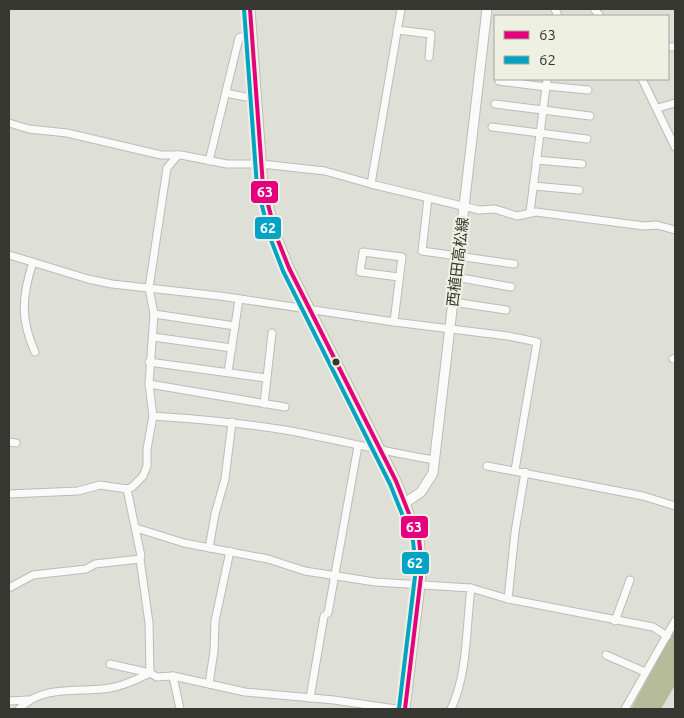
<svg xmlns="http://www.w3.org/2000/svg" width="684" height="718" font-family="Ubuntu,'Noto Sans JP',sans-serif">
<rect width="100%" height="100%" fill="#dee0d8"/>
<polygon fill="#b6bb9a" points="675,627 675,685 661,709 631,709"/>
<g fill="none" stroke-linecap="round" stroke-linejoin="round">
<g stroke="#bbbcb6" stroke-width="9">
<g id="minor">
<polyline points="555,9 558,16"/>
<polyline points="594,9 600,16"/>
<polyline points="397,30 431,34 429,57"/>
<polyline points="668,47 675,47"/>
<polyline points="642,79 675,147"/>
<polyline points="499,81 546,87"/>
<polyline points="546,86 588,90"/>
<polyline points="226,93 256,99"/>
<polyline points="495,104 590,116"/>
<polyline points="658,108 675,103"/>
<polyline points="9,123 29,129 67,133 161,155 181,155 227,164 261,164 325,171 371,184 479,210 495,209 517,216 536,212 644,226 657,225 675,230"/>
<polyline points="492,127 587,139"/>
<polyline points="536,160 582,164"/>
<polyline points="209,161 239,38 252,32"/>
<polyline points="371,184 401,9"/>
<polyline points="533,186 579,190"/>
<polyline points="428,198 422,251 514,264"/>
<polyline points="530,212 547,79"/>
<polyline points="9,255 88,279 112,284 220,296 394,322 508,336 537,342 515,470"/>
<path d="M33,262c-11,34 -13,57 2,90"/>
<polyline points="456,277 511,287"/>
<polyline points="453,302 506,310"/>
<polyline points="154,314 235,326"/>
<polyline points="394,322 402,257 363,252 360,272 399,277"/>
<polyline points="153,337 232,348"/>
<polyline points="673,359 675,358"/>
<polyline points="149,362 266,378"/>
<polyline points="228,372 239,299"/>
<polyline points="149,384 285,407"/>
<polyline points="264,404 272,333"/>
<path d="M153,416c45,3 89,7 132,14 50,9 100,22 150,30"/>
<polyline points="9,442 16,443"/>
<polyline points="487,466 643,496 675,506"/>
<polyline points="9,494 78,491 100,485 127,489 132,487 143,476 147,466 147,449 153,416 149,384 154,314 149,288 167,168 178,155"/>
<path d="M136,528l48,15 84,16 37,12 70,11 96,6c-5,39 -3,85 -20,121"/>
<polyline points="209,548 215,514 225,479 232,422"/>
<polyline points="9,588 33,575 86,569 95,564 140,559"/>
<polyline points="471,588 508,599 653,627 667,636"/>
<polyline points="508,599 515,532 525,472"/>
<polyline points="615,621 630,580"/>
<polyline points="606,655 645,672"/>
<polyline points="110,664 150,673 149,623 140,559 141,556 127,489"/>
<polyline points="173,676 180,709"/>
<polyline points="209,684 214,651 215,621 230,551"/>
<polyline points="310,698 324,616 328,613 358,446"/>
<polyline points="9,701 28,700"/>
<path d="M19,709c24,-25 59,-16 91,-21 14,-2 27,-9 40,-15l7,4 16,-1 72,16 89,8 62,9"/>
<polyline points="625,709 675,621"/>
</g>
</g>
<g stroke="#bbbcb6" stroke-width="11">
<g id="secondary">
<polyline points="250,9 263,186 277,238 289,268 396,481 419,539 422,568 405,709"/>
<polyline points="405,503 421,492 433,473 487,9"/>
</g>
</g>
<use href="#minor" stroke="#fafaf9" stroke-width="7"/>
<use href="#secondary" stroke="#fafaf9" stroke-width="9"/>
<g stroke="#eef0e1" stroke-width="8">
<polyline id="bus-1" points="250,9 263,186 277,238 289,268 396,481 419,539 422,568 405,709"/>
</g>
<g stroke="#eef0e1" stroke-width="8">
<polyline id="bus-2" points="244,9 257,187 271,240 283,271 390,484 413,541 416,568 399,708"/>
</g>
<use href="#bus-1" stroke="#e5007d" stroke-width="4"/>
<use href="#bus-2" stroke="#03a3c6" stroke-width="4"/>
</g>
<circle fill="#363731" stroke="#eef0e1" stroke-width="2" cx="336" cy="362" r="4.5"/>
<g text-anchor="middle" stroke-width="4.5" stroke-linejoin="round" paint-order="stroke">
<g font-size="15" fill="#363731" stroke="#eef0e1">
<text transform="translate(458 262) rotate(-83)" y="5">西植田高松線</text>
</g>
</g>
<g stroke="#eef0e1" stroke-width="2">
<rect x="250" y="180" width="29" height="24" rx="5" fill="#e5007d"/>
<rect x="254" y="216" width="28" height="24" rx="5" fill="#03a3c6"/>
<rect x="400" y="515" width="29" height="24" rx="5" fill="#e5007d"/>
<rect x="401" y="551" width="29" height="24" rx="5" fill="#03a3c6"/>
</g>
<g font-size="14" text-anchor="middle" font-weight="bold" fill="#fff">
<text x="265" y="197">63</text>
<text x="268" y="233">62</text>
<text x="414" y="532">63</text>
<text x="415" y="568">62</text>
</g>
<rect width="684" height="718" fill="none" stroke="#363731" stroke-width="20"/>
<rect x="494" y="15" width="175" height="65" fill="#eef0e1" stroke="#a4a69b"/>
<rect x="504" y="31" width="25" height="8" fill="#e5007d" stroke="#a4a69b"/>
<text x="539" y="40" font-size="15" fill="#363731">63</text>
<rect x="504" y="56" width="25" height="8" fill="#03a3c6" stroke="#a4a69b"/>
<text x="539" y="65" font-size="15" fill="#363731">62</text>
</svg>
